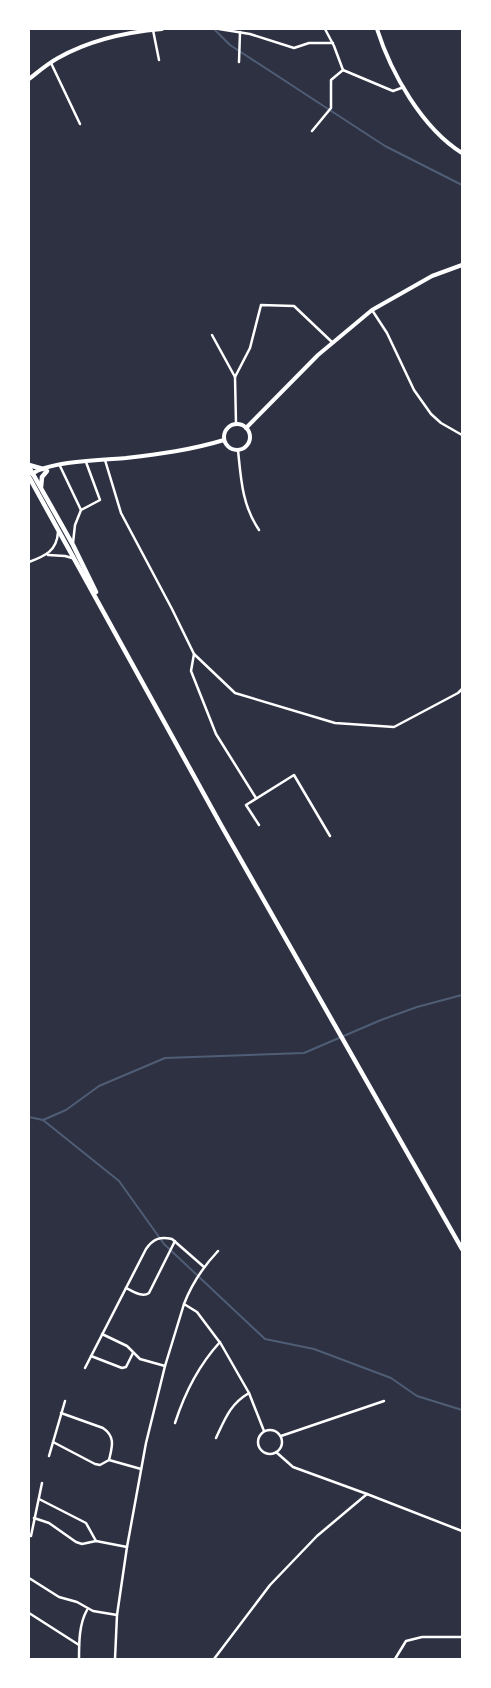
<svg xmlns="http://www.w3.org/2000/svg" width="491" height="1688" font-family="'Zilla Slab',serif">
<rect width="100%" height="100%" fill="#2d3142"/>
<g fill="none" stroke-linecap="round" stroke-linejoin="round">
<g stroke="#4f5d75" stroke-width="2">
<polyline points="214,29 230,45 385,146 462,185"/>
<polyline points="29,1117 43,1120 66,1110 99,1086 165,1058 304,1053 381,1020 417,1007 462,995"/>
<polyline points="43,1120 119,1181 164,1244 265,1339 314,1349 391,1378 417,1396 462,1410"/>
</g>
<g stroke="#fff" stroke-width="2.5">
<polyline points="219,29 250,34 294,48 309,43 333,43"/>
<polyline points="325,29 334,46 343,70"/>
<polyline points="153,30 159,60"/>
<polyline points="239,62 240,32"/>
<polyline points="51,63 80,124"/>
<polyline points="312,131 331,108 331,80 343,70 393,91 404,87"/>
<polyline points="372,310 387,333 414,390 431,414 441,423 462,435"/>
<polyline points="212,335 235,377 236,424"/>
<polyline points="235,377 250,348 261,305 294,306 333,343"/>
<path d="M238,450c3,29 4,55 21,80"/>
<polyline points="105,460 121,513 172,609 194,654 235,693 335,723 394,727 458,693 462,689"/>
<polyline points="60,466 81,510 75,525 73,543"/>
<polyline points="81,510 100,500 86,462"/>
<polyline points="48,555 65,556 72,558"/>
<path d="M29,562c16,-6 28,-11 29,-30"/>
<polyline points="194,654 191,671 216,734 256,798"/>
<polyline points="259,825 246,805 294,775 330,836"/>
<path d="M126,1288c7,3 16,10 23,5l26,-52"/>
<path d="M184,1304c8,-21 19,-37 34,-53"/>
<polyline points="102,1334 127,1346 140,1359 165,1366"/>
<polyline points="91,1356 122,1368 126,1367 133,1353"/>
<path d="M85,1368l61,-119c7,-10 14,-13 26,-10l32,28"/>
<path d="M61,1413l42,15c13,9 9,19 6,32l32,9"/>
<path d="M175,1423c10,-31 23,-57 45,-81"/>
<circle cx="270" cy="1442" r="12"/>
<polyline points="281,1436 384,1401"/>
<path d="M216,1438c9,-19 14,-34 33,-45"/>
<polyline points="53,1442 95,1464 100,1465 109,1460"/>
<polyline points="276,1452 293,1467 367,1494"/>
<polyline points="49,1456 65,1401"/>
<polyline points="39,1499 86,1523 96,1541"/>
<polyline points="34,1518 49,1523 76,1542 82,1544 96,1541 127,1547"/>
<polyline points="31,1536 42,1483"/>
<polyline points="29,1578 59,1597 77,1602 93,1611 117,1615"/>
<polyline points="29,1613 79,1645"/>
<path d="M79,1659c0,-16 0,-35 8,-49"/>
<polyline points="115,1659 117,1615 127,1547 146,1443 165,1366 184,1304 197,1312 221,1344 249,1393 264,1431"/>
<polyline points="214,1659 270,1585 317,1536 367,1494 462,1531"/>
<polyline points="395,1659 406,1641 422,1637 462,1637"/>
</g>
<g stroke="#fff" stroke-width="4">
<path d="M377,29c14,44 45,99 85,124"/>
<path d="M29,79c9,-7 18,-15 29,-21 30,-17 69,-26 104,-29"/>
<circle cx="237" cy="437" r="13"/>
<polyline points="246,428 318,355 372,310 432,276 462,265"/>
<path d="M32,474c18,-13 70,-14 94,-16 34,-4 65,-8 98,-18"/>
</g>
<g stroke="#fff" stroke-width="4.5">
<polyline points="29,465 43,469"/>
<polyline points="29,467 73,545 96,592"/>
<polyline points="29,477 221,825 462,1249"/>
<polyline points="41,487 42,477 47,471"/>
</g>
</g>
<rect width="491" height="1688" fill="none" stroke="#ffffff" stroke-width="60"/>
</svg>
